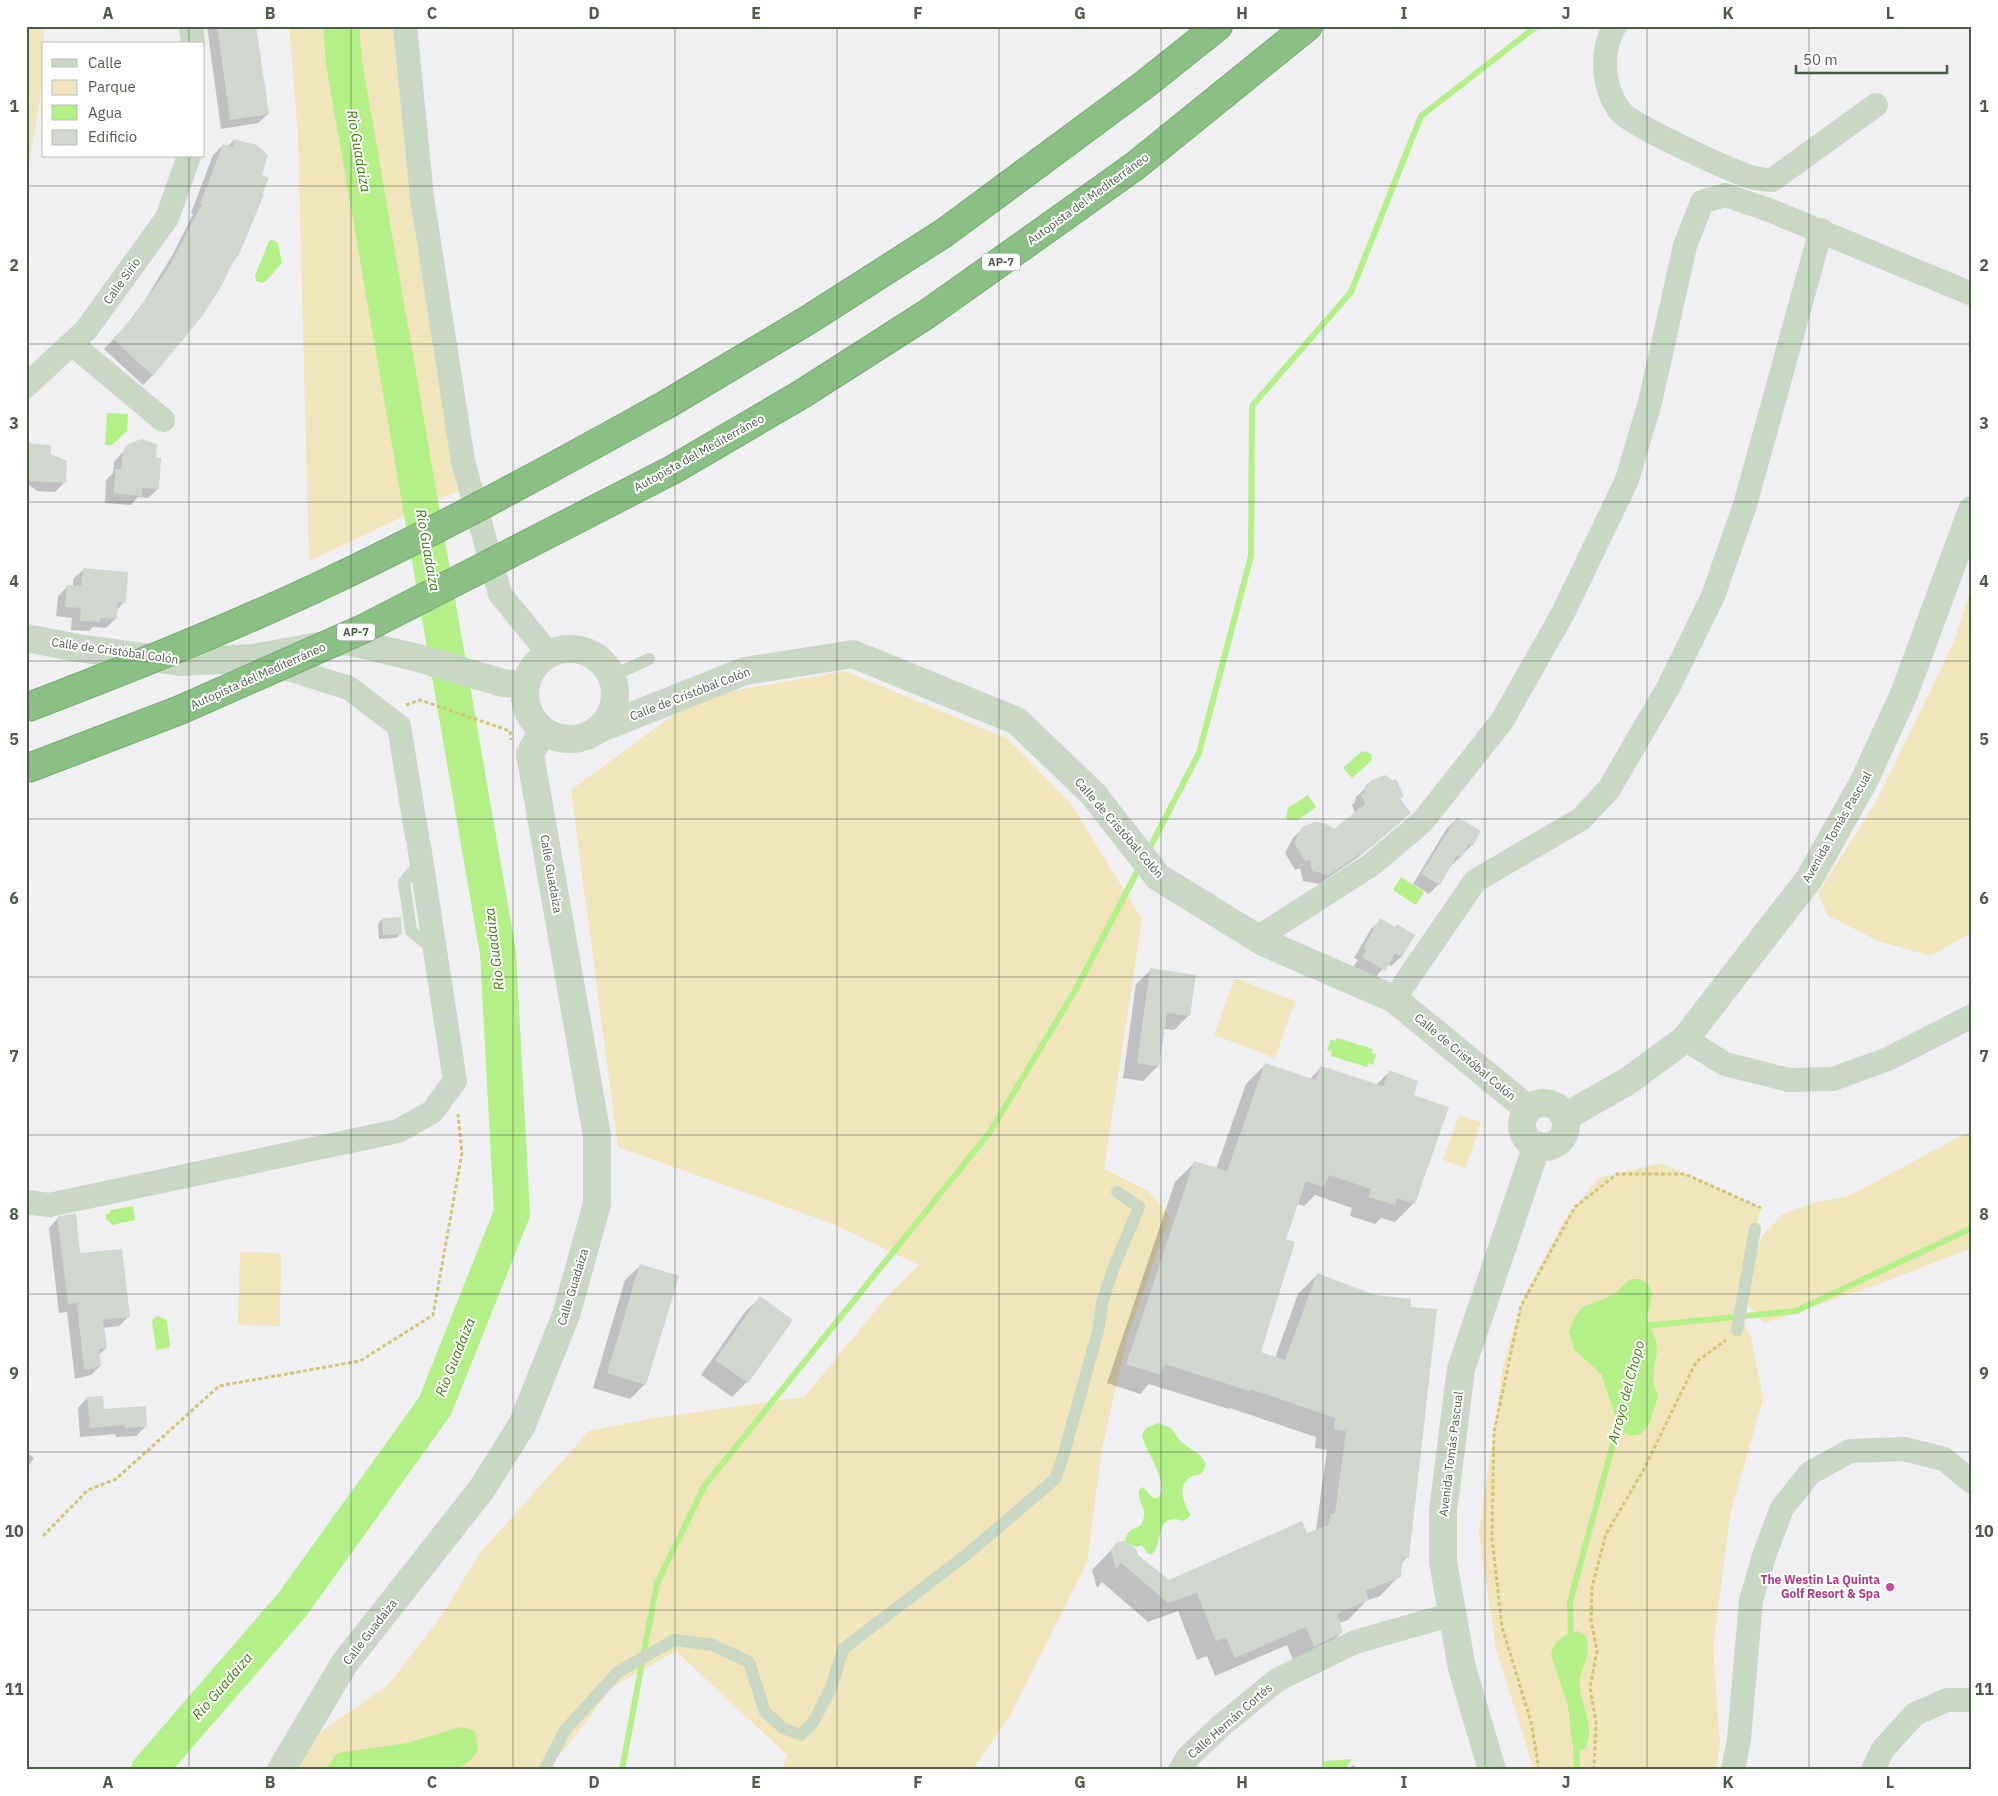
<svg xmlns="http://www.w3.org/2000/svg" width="1998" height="1796" font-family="'IBM Plex Sans',sans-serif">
<rect width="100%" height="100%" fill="#f0eff2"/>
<g fill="#f1e5bc">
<path d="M26,26h17c4,48 -7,96 -15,144l-2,2z"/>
<polygon points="289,26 405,26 470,485 309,561 298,135"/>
<polygon points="1972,586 1972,932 1931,956 1878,941 1827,915 1818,893 1876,802 1954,642"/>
<polygon points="845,671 1008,739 1071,804 1142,919 1104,1169 1148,1191 1170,1216 1127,1337 1102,1449 1087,1563 1011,1714 972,1770 782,1770 787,1755 676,1651 612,1687 568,1745 546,1770 296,1770 319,1733 388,1685 440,1618 480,1553 589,1431 654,1418 804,1397 887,1297 919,1265 833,1224 618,1147 571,790 698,697"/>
<polygon points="1235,978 1295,1001 1275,1058 1214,1035"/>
<polygon points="1459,1115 1481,1122 1466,1168 1443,1160"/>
<polygon points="1972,1130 1972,1248 1871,1287 1764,1323 1748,1305 1747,1281 1762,1236 1783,1214 1817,1202 1849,1196"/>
<polygon points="1661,1163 1761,1208 1736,1308 1751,1337 1763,1399 1730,1515 1713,1648 1720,1745 1716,1770 1534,1770 1496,1649 1479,1534 1504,1361 1523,1298 1565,1219 1599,1178"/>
<polygon points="240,1252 281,1253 280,1326 238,1325"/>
</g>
<g fill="#b3f087">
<polygon points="273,240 278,243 282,263 267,280 262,283 256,281 255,276 269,241"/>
<polygon points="107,413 128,414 127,431 112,445 105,445"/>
<polygon points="1362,751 1364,753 1366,751 1372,755 1371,761 1352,778 1343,768"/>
<path d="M1308,795l8,12c-9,6 -20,18 -30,11l2,-10z"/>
<polygon points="1401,877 1424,892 1416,905 1393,890"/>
<polygon points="1337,1038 1373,1049 1372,1053 1376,1054 1373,1065 1368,1063 1367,1067 1331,1056 1332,1051 1327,1050 1331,1039 1335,1041"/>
<polygon points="133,1206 135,1220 112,1225 111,1223 106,1219 106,1214 110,1213 110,1210"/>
<path d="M1631,1279h9l9,6 3,10 -5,25 9,20 1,12 -3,17 -1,13 5,15 -9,27 -8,10 -11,2 -10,-6 -19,-56 -27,-25 -5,-17c13,-34 14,-22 41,-36 9,-4 13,-13 21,-17z"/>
<polygon points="157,1316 167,1320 170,1347 156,1350 152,1321"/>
<path d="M1158,1423l13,5 10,14 20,14 5,8c-5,17 -12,7 -20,17 -8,9 -1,26 5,34l-7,6c-31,-10 -19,23 -33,34l-4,-2 -5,-8 -6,2 -11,-5c2,-11 5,-12 15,-16 11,-18 -3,-19 -1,-36l4,-3c6,5 7,12 15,11 12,-19 -13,-45 -16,-63l4,-7z"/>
<path d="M1578,1631l7,4c9,22 -7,33 -5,53 2,23 16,37 5,61l-5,1 -5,-2 -3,-6 -4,-36 -17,-51c2,-14 13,-21 27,-24z"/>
<path d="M461,1727l13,3c9,23 0,29 -19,40h-131l14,-17 69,-10z"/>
<polygon points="1352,1759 1345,1770 1324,1770 1324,1761"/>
</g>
<g fill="#0003">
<polygon points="207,26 254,26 268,114 258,123 221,129"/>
<polygon points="233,141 257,146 237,256 153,375 143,385 104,349 124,328 143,303 173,254 193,214 191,213 213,155 223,145 227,147"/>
<polygon points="141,440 156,445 155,459 158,489 148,498 138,497 131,505 105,503 106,480 113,473 114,462 128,446"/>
<polygon points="26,445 49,454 65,482 55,492 37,491 26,483"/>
<polygon points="83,570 124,602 117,610 116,618 106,628 93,627 89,631 71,630 72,618 56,616 58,596 68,586 73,587 73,579"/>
<polygon points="1373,781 1399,800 1400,822 1357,858 1319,884 1303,881 1300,868 1295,870 1285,853 1293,838 1303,828 1334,831 1355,813 1352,805 1355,802 1356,797"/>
<polygon points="1457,819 1479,831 1472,845 1450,867 1439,884 1429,894 1413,884 1447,828"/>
<polygon points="382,919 401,933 396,938 379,939 378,924"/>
<polygon points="1381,920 1395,928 1414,935 1401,957 1391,966 1387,964 1374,979 1353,967 1358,960 1354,958 1371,929"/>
<polygon points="1151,970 1188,1016 1174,1030 1163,1029 1158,1066 1143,1081 1123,1078 1136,984"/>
<polygon points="1266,1064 1310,1079 1321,1067 1376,1085 1389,1072 1412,1096 1414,1203 1395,1222 1381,1218 1375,1224 1350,1216 1352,1208 1315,1195 1304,1206 1297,1204 1284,1239 1260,1353 1275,1358 1298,1294 1317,1275 1407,1557 1401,1564 1399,1576 1380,1596 1366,1601 1348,1620 1339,1623 1342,1632 1323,1651 1295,1665 1287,1645 1215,1676 1207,1656 1197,1660 1178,1611 1148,1622 1102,1582 1097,1588 1092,1570 1118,1543 1169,1581 1316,1530 1327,1450 1315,1448 1316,1437 1230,1408 1229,1409 1149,1384 1140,1394 1107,1383 1175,1182 1195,1162 1216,1169 1246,1084"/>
<polygon points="58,1218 79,1254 128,1317 119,1326 103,1328 106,1348 99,1355 100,1366 91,1375 75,1379 67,1312 59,1313 49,1228"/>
<polygon points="640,1266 645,1384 630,1399 593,1388 625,1280"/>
<polygon points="760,1298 747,1382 732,1397 701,1375 745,1312"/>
<polygon points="87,1398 103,1410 146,1426 136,1436 116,1437 115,1434 80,1437 78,1408"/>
<polygon points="26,1452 34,1458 26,1469"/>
<polygon points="1353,1765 1360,1770 1348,1770"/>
</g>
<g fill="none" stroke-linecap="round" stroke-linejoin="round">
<g stroke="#b3f087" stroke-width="6">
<polyline points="1147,853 1199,753 1251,556 1252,406 1351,292 1421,116 1537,26"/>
<polyline points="1644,1328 1644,1326 1796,1311 1972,1228"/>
<polyline points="1571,1641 1570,1602 1620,1418"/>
<polyline points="1576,1741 1577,1770"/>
<polyline points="622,1770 657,1583 705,1485 990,1132 1076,989 1140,866"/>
</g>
<polyline stroke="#b3f087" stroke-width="36" points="149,1770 292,1605 435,1406 512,1213 498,953 344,62 341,26"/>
</g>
<g fill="#cfd7cf">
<polygon points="217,26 256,26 269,114 230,120"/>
<polygon points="233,139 257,145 268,155 262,175 269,178 262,194 264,194 238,257 236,256 222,285 203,315 153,376 113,339 133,317 169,267 202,204 200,204 223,144 234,147"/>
<polygon points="141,439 157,444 156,458 161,458 159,489 142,488 142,496 114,493 115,469 121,469 123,451 127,445"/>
<polygon points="26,443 51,445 51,454 67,461 66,483 26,481"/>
<polygon points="83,568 128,572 126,603 118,602 117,619 100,618 100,622 80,621 81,608 65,607 67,585 81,586"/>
<polygon points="1385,775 1392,780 1396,779 1404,796 1400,799 1411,813 1375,844 1329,875 1312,871 1310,860 1305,861 1294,843 1302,827 1315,822 1324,823 1334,829 1365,804 1361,795 1364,793 1365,786 1372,780"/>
<polygon points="1457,817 1481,831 1473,846 1469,844 1461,858 1457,855 1440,885 1421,874"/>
<polygon points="401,917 402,934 383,935 382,918"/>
<polygon points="1380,918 1395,927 1397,924 1415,935 1402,957 1395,954 1385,971 1362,957 1366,950 1363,948"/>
<polygon points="1150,968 1196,975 1190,1016 1167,1013 1159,1067 1137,1063"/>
<polygon points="1265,1063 1316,1080 1321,1066 1383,1086 1389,1070 1418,1081 1414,1095 1449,1107 1415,1204 1397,1198 1395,1205 1368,1197 1371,1189 1329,1175 1324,1187 1306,1181 1286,1239 1295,1242 1261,1352 1285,1360 1317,1273 1375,1295 1411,1299 1411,1307 1437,1309 1409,1558 1403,1557 1401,1577 1366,1591 1369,1600 1337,1614 1343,1632 1314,1647 1306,1627 1235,1658 1226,1638 1216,1641 1197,1593 1168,1603 1121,1563 1116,1570 1111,1550 1117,1542 1125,1541 1136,1549 1138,1555 1169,1580 1302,1521 1307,1533 1328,1525 1331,1514 1335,1513 1346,1431 1334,1429 1335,1418 1250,1389 1249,1391 1165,1364 1160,1375 1126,1364 1194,1161 1227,1171"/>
<polygon points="76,1213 80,1253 122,1249 130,1317 103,1320 107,1348 99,1349 101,1366 84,1370 77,1303 68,1304 57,1217"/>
<polygon points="640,1264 679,1276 646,1385 607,1373"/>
<polygon points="760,1296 793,1320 748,1383 715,1360"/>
<polygon points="103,1396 104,1409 146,1406 147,1427 125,1428 125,1425 90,1428 87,1397"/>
</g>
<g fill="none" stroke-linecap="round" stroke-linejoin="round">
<g stroke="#76ac70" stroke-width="30">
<g id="motorway">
<polyline points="669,403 808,320 944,233 1144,85 1218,26"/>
<polyline points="674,469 802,394 927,314 1135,166 1308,26"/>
</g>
</g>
<g stroke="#d1c672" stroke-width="3" stroke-dasharray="4 2.5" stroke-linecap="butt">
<polyline points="406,705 420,700 510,731 511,740"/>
<polyline points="43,1536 88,1490 116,1479 219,1386 360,1361 433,1315 462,1153 458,1114"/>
<polyline points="1539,1770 1531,1722 1502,1627 1492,1538 1494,1432 1521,1306 1575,1207 1617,1174 1685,1174 1761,1208"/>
<polyline points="1594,1770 1596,1722 1590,1688 1597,1651 1591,1619 1592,1587 1606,1534 1643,1471 1696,1362 1726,1340"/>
</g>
<g stroke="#c8d8c5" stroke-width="12">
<polyline points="612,676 649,659"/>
<polyline points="421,862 404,882 411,931 435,951"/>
<polyline points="1737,1330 1755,1229"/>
<polyline points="544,1770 565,1730 618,1672 674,1640 713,1645 749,1662 765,1712 783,1728 801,1735 814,1721 831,1688 843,1649 966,1555 1055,1479 1063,1457 1098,1331 1102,1303 1113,1269 1139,1207 1117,1192"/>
</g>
<g stroke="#c8d8c5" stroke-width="24">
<polyline points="191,26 193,44"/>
<polyline points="405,26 422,197 463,461 500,594 549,654"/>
<path d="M1615,26c-15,24 -13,63 6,86 12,14 112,60 133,66 6,1 12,2 18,2l104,-75"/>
<polyline points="72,344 163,420"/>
<polyline points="26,386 86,330 167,218 189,156"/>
<polyline points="269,663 349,688 399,726 417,837"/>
<polyline points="1257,938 1371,865 1422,822 1502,721 1563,613 1627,480 1650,402 1685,246 1702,202 1725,195 1769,210 1972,294"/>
<polyline points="1394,999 1475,881 1581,819 1609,789 1669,686 1713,596 1745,505 1821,230"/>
<polyline points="1685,1039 1725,1064 1789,1080 1833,1079 1888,1059 1972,1016"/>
<polyline points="26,1202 49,1205 398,1131 432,1112 455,1081 419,846"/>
<polyline points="1180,1770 1188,1757 1222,1725 1277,1680 1355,1642 1453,1614"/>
<polyline points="1733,1770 1739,1739 1751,1600 1765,1553 1782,1508 1810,1473 1850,1451 1904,1449 1944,1459 1972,1482"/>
<polyline points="1873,1770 1883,1749 1915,1714 1947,1700 1972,1700"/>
</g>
<g stroke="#c8d8c5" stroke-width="28">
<polyline points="26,638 78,648 181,662 253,658 347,641 418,658 503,683 526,685"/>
<circle cx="570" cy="694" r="45"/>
<polyline points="599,729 745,671 853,654 1017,721 1093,794 1158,877 1265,943 1394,999 1528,1109"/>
<circle cx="1544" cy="1125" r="22"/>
<polyline points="1565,1117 1628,1081 1685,1039 1809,879 1864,781 1904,694 1972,510"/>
<polyline points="281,1770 344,1664 481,1490 522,1425 566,1315 597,1204 597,1136 530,754 543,730"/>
<polyline points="1492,1770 1462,1668 1443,1562 1443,1511 1461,1369 1537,1145"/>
</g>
<use href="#motorway" stroke="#8bc085" stroke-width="28"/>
<g stroke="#76ac70" stroke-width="30" stroke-linecap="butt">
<g id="motorway-bridge">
<path d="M26,708c99,-38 198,-77 294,-122 119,-56 234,-119 349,-183"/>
<polyline points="26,769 180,710 363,629 674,469"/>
</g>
</g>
<use href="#motorway-bridge" stroke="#8bc085" stroke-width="28"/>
</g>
<path fill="none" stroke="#4a5e46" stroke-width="1" stroke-opacity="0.55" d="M189,26v18M351,26v1744M513,26v1744M675,26v1744M837,26v1744M999,26v1744M1161,26v1744M1323,26v1744M1485,26v1744M1647,26v1744M1809,26v1744M189,156v1614M26,186h1946M26,344h1946M26,502h1946M26,661h1946M26,819h1946M26,977h1946M26,1135h1946M26,1294h1946M26,1452h1946M26,1610h1946"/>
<circle fill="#d1479c" stroke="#fff" stroke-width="2" cx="1890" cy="1587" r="5"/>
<g text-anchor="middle" stroke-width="4" stroke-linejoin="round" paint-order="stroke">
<g fill="#fff" stroke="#808e7e" stroke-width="1">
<rect x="982" y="253.5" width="38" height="17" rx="4"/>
<rect x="337" y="623.5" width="38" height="17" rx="4"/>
</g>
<g font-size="11" font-weight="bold" fill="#4a5e46">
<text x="1001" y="266">AP-7</text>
<text x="356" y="636">AP-7</text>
</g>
<g font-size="12" fill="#4a5e46" stroke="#fff">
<text transform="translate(1088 199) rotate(-36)" y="4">Autopista del Mediterráneo</text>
<text transform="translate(122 281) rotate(-54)" y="4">Calle Sirio</text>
<text transform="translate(699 453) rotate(-29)" y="4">Autopista del Mediterráneo</text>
<text transform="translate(115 651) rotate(8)" y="4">Calle de Cristóbal Colón</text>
<text transform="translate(258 676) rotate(-24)" y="4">Autopista del Mediterráneo</text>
<text transform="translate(690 694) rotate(-21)" y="4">Calle de Cristóbal Colón</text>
<text transform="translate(1837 827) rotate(-60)" y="4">Avenida Tomás Pascual</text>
<text transform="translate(1119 828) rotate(49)" y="4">Calle de Cristóbal Colón</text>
<text transform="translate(551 874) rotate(80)" y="4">Calle Guadaiza</text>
<text transform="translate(1465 1057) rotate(40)" y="4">Calle de Cristóbal Colón</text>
<text transform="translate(573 1287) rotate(-73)" y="4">Calle Guadaiza</text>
<text transform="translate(1451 1454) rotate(-83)" y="4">Avenida Tomás Pascual</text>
<text transform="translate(370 1632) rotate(-52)" y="4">Calle Guadaiza</text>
<text transform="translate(1230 1721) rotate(-41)" y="4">Calle Hernán Cortés</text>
</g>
<g font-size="12" font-weight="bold" fill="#b23c85" stroke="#fff" text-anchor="end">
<text x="1880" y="1584">The Westin La Quinta<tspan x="1880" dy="14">Golf Resort &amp; Spa</tspan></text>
</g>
<g font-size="14" font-style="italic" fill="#3b8109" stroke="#fff">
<text transform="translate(359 151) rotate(80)" y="5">Rio Guadaiza</text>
<text transform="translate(428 550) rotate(80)" y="5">Rio Guadaiza</text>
<text transform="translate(494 949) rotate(-97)" y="5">Rio Guadaiza</text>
<text transform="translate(455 1357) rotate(-68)" y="5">Rio Guadaiza</text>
<text transform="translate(1626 1392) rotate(-75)" y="5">Arroyo del Chopo</text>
<text transform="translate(222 1686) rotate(-49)" y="5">Rio Guadaiza</text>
</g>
</g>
<rect width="1998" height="1796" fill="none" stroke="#ffffff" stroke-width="55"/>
<rect x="42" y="42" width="162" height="115" fill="#ffffff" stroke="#b7bfb5"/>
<rect x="52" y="59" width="25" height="8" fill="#c8d8c5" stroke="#b7bfb5"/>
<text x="88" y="68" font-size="15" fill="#4a5e46">Calle</text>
<rect x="52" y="80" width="25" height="15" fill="#f1e5bc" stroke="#b7bfb5"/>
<text x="88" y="92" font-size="15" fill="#4a5e46">Parque</text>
<rect x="52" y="105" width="25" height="15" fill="#b3f087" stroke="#b7bfb5"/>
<text x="88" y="118" font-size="15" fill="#4a5e46">Agua</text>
<rect x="52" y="130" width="25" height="15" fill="#cfd7cf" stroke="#b7bfb5"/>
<text x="88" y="142" font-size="15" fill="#4a5e46">Edificio</text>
<path d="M1796 65v8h151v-8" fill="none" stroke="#4a5e46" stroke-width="2.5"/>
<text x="1803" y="65" font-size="15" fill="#4a5e46" stroke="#ffffff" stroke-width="4" paint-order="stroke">50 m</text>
<rect x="28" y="28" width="1942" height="1740" fill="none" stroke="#4a5e46" stroke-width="2"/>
<g font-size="16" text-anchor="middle" font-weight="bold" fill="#4a5e46">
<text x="108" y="19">A</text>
<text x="270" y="19">B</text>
<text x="432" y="19">C</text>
<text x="594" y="19">D</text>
<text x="756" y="19">E</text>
<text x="918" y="19">F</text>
<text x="1080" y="19">G</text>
<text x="1242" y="19">H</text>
<text x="1404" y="19">I</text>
<text x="1566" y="19">J</text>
<text x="1728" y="19">K</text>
<text x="1890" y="19">L</text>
<text x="14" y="112">1</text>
<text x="1984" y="112">1</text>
<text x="14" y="271">2</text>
<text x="1984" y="271">2</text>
<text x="14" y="429">3</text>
<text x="1984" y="429">3</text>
<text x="14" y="587">4</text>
<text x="1984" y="587">4</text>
<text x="14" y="745">5</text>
<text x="1984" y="745">5</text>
<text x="14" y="904">6</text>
<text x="1984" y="904">6</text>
<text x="14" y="1062">7</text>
<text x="1984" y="1062">7</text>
<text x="14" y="1220">8</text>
<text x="1984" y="1220">8</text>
<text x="14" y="1379">9</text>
<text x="1984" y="1379">9</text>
<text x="14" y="1537">10</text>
<text x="1984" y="1537">10</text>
<text x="14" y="1695">11</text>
<text x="1984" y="1695">11</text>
<text x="108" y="1788">A</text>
<text x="270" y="1788">B</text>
<text x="432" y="1788">C</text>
<text x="594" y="1788">D</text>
<text x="756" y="1788">E</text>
<text x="918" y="1788">F</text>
<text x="1080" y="1788">G</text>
<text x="1242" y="1788">H</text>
<text x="1404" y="1788">I</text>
<text x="1566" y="1788">J</text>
<text x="1728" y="1788">K</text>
<text x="1890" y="1788">L</text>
</g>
</svg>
